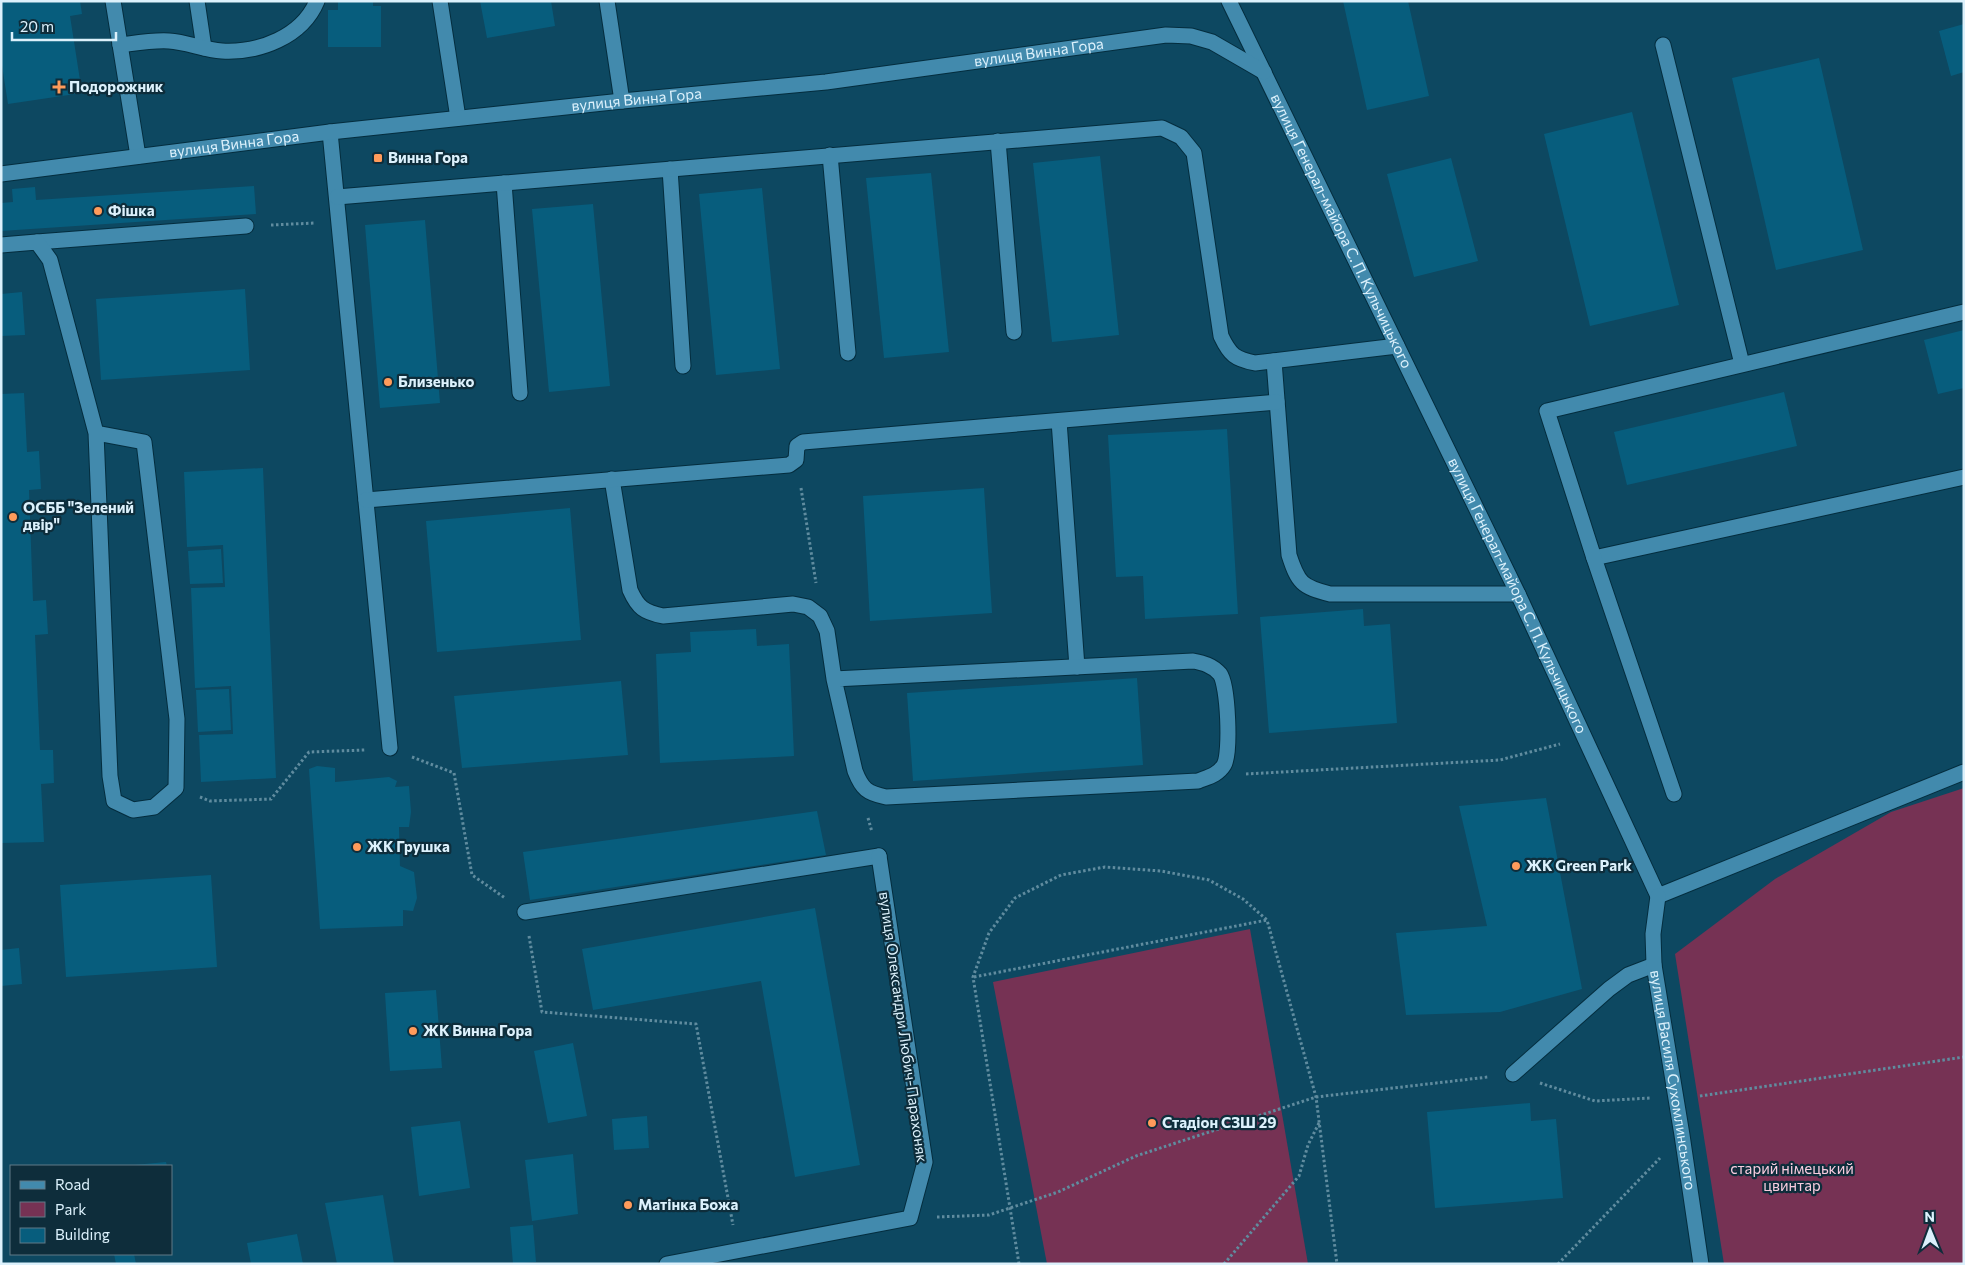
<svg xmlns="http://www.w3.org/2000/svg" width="1965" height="1265" font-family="Commissioner,sans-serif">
<rect width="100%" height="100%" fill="#0d4861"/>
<g fill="#763254">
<polygon points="1964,788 1964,1264 1724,1264 1675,954 1775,879 1891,812"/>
<polygon points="1250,929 1308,1264 1047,1264 993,982"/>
</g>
<g fill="#075d7d">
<polygon points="1,1 80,1 82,14 70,16 82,93 8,104 1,59"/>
<polygon points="338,1 373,1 373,6 381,6 381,47 328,47 328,10 338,10"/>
<polygon points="480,1 551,1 555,26 487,38"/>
<polygon points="1343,1 1408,1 1429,96 1367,110"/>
<polygon points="1964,24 1964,72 1951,76 1939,31"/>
<polygon points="1819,58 1863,250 1776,270 1732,78"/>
<polygon points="1632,112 1679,305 1590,326 1544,134"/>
<polygon points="1100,156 1119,335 1052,342 1033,163"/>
<polygon points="1451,158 1478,261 1414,277 1387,174"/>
<polygon points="931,173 949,352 884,358 866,178"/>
<polygon points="254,186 256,214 1,231 1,203 13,202 12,189 35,187 36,200"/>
<polygon points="762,188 780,369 716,375 699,194"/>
<polygon points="593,204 610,386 549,392 532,209"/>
<polygon points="425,220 440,403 380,408 365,225"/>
<polygon points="245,289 250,370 101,380 96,299"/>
<polygon points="22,292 25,335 1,336 1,294"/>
<polygon points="1964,330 1964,388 1938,394 1924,340"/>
<polygon points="1784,392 1797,446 1627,485 1614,432"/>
<polygon points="24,393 27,452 39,451 41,489 29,490 33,601 46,600 48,634 35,635 40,750 53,750 54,783 41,784 44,842 1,843 1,394"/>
<polygon points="1227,429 1238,614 1145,619 1143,576 1116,577 1108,435"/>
<polygon points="263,468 276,778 201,782 199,735 233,734 231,686 195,688 191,588 225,587 223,545 187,547 184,472"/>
<polygon points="984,488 992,613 870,621 863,496"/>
<polygon points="570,508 581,640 437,652 426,521"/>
<polygon points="221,549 223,583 190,584 188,551"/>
<polygon points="1363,609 1364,626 1390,624 1397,723 1269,733 1260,617"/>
<polygon points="756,629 757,646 789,644 794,756 660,763 656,654 691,652 690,632"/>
<polygon points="1137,678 1143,765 913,781 907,693"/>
<polygon points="621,681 628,755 462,768 454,696"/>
<polygon points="229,689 231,730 198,732 196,690"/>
<polygon points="317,766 335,768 335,782 389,777 397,781 395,787 409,786 411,812 409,827 399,827 400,866 414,872 417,898 413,911 403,910 403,926 320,929 309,769"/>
<polygon points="1546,798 1582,989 1500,1012 1406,1015 1396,933 1487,926 1459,806"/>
<polygon points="817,811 826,855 530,900 523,852"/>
<polygon points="211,875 217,967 66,977 60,885"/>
<polygon points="815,908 860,1165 795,1177 761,981 593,1010 582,949"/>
<polygon points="19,948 22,984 1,986 1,950"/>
<polygon points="436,990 442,1068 390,1071 385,993"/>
<polygon points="573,1043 587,1116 548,1123 534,1051"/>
<polygon points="1530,1103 1531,1121 1556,1119 1563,1198 1435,1208 1427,1112"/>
<polygon points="647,1116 649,1148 614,1150 612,1119"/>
<polygon points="460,1121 470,1188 419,1196 411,1127"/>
<polygon points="573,1154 578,1214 532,1221 525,1160"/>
<polygon points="166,1162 167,1166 134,1166 134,1165"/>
<polygon points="383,1195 394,1264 337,1264 325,1203"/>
<polygon points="533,1225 536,1262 513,1264 510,1227"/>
<polygon points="297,1234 303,1264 251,1264 247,1243"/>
<polygon points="114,1254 134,1254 136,1264 116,1264"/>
</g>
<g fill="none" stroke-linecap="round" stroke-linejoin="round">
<g stroke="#042d3e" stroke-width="17">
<g id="lane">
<polyline points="113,1 138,156"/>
<polyline points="197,1 204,48"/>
<polyline points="440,1 458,118"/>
<polyline points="607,1 622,101"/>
<path d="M120,45c16,-2 33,-5 49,-4 18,1 35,9 53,10 37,2 80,-14 95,-50"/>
<polyline points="1663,45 1742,364"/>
<polyline points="330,132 390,748"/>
<polyline points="998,141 1014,332"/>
<polyline points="830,155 848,353"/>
<polyline points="670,169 683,366"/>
<polyline points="504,183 520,393"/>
<path d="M337,197l825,-69 19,9 13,16 27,183c9,19 14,23 34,27l142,-17"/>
<polyline points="37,242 246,226"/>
<polyline points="1,245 37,242 50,260 96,433 110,776 114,801 133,810 154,807 176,788 177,719 144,442 96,433"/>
<path d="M1274,361l15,194c9,28 13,32 41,39h188"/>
<polyline points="1059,421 1077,667"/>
<path d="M612,479l18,111c8,18 14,22 33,26l130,-12 15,3 12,9 7,15 7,48 21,92c7,18 12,22 31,26l312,-16c10,-4 20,-6 26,-16 7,-12 4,-80 -4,-91 -8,-9 -17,-11 -27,-13l-359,18"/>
<polyline points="366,500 789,465 796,460 797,446 803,442 1277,402"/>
<polyline points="1594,558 1964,477"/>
<polyline points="1674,794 1594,558 1547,411 1964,312"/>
<polyline points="525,912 879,856"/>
<polyline points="1513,1074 1609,989 1628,975 1654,965"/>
</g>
</g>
<g stroke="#042d3e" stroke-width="17">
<g id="street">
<path id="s1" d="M1229,1l289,593 140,302 306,-124"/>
<path id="s2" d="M1,174l329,-42 292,-31 204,-19 340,-47 25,1 21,6 52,30"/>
<path id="s3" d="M1658,896l-5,38 1,31 28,170 19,129"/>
<polyline points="667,1264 910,1218 925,1162 879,856"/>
</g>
</g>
<g stroke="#608c9f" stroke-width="3" stroke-dasharray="2.5 2.5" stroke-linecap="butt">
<polyline points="271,225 315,223"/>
<polyline points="801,488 816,583"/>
<polyline points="412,757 454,773 472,875 505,898"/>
<polyline points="1246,774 1500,760 1560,744"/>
<polyline points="200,797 210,801 271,799 309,752 365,750"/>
<polyline points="868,818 872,832"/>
<polyline points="529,936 542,1012 696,1024 733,1225"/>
<polyline points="974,977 1267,920"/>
<polyline points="1540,1083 1595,1101 1651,1098"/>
<polyline points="1700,1096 1964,1057"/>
<polyline points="937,1217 989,1215 1058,1192 1136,1156 1316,1097 1488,1077"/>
<polyline points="1019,1264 973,977 989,933 1015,898 1061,875 1105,867 1161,871 1209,880 1243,899 1267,920 1316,1097 1337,1264"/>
<polyline points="1224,1264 1299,1176 1308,1145 1319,1123"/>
<polyline points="1558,1264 1660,1158"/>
</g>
<use href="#lane" stroke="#428aad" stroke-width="15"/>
<use href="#street" stroke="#428aad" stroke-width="15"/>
</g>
<g fill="#ff9b5b" stroke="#0e2d3b" stroke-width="2">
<path d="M56.5 79.5h5v5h5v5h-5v5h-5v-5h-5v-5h5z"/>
<rect x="373" y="153" width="10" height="10" rx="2.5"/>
<circle cx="98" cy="211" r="5"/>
<circle cx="388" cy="382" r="5"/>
<circle cx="13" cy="517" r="5"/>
<circle cx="357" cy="847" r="5"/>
<circle cx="1516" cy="866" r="5"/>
<circle cx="413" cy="1031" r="5"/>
<circle cx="1152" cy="1123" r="5"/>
<circle cx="628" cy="1205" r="5"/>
</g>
<g text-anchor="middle" stroke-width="4.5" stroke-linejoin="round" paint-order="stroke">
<g font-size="15" fill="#dcf1fc" stroke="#0e2d3b">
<text dy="5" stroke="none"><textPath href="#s2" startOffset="1045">вулиця Винна Гора</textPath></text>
<text dy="5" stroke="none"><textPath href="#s2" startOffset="640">вулиця Винна Гора</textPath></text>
<text dy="5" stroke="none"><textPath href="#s2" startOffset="235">вулиця Винна Гора</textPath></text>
<text dy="5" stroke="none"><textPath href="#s1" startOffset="256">вулиця Генерал-майора С. П. Кульчицького</textPath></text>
<text dy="5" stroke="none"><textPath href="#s1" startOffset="661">вулиця Генерал-майора С. П. Кульчицького</textPath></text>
<text transform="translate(903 1027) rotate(82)" y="5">вулиця Олександри Любич-Парахоняк</text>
<text dy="5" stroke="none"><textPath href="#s3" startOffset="186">вулиця Василя Сухомлинського</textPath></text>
</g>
<g font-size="15" font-weight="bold" fill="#dcf1fc" stroke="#0e2d3b" text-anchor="start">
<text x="69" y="92">Подорожник</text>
<text x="388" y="163">Винна Гора</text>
<text x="108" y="216">Фішка</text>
<text x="398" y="387">Близенько</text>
<text x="23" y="513">ОСББ "Зелений<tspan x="23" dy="17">двір"</tspan></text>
<text x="367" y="852">ЖК Грушка</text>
<text x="1526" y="871">ЖК Green Park</text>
<text x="423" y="1036">ЖК Винна Гора</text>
<text x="1162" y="1128">Стадіон СЗШ 29</text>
<text x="638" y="1210">Матінка Божа</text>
</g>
<g font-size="15" fill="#f9ccdf" stroke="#0e2d3b">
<text x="1792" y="1174">старий німецький<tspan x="1792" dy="17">цвинтар</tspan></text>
</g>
</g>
<rect width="1965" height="1265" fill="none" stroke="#dcf1fc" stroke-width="5"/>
<rect x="10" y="1165" width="162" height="90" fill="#0e2d3b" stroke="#607b88"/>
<rect x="20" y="1181" width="25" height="8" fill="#428aad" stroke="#607b88"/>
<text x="55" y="1190" font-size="15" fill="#dcf1fc">Road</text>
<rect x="20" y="1202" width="25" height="15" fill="#763254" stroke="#607b88"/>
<text x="55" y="1215" font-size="15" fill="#dcf1fc">Park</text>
<rect x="20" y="1228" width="25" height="15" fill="#075d7d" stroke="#607b88"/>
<text x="55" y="1240" font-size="15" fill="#dcf1fc">Building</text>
<g transform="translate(1930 1230) rotate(359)" stroke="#0e2d3b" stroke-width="4" paint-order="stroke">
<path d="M0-4L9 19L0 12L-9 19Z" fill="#dcf1fc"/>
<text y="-8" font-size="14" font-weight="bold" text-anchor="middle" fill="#dcf1fc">N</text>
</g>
<path d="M12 32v8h104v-8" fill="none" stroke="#dcf1fc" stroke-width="2.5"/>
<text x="20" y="32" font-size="15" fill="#dcf1fc" stroke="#0e2d3b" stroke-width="4" paint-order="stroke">20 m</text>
</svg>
